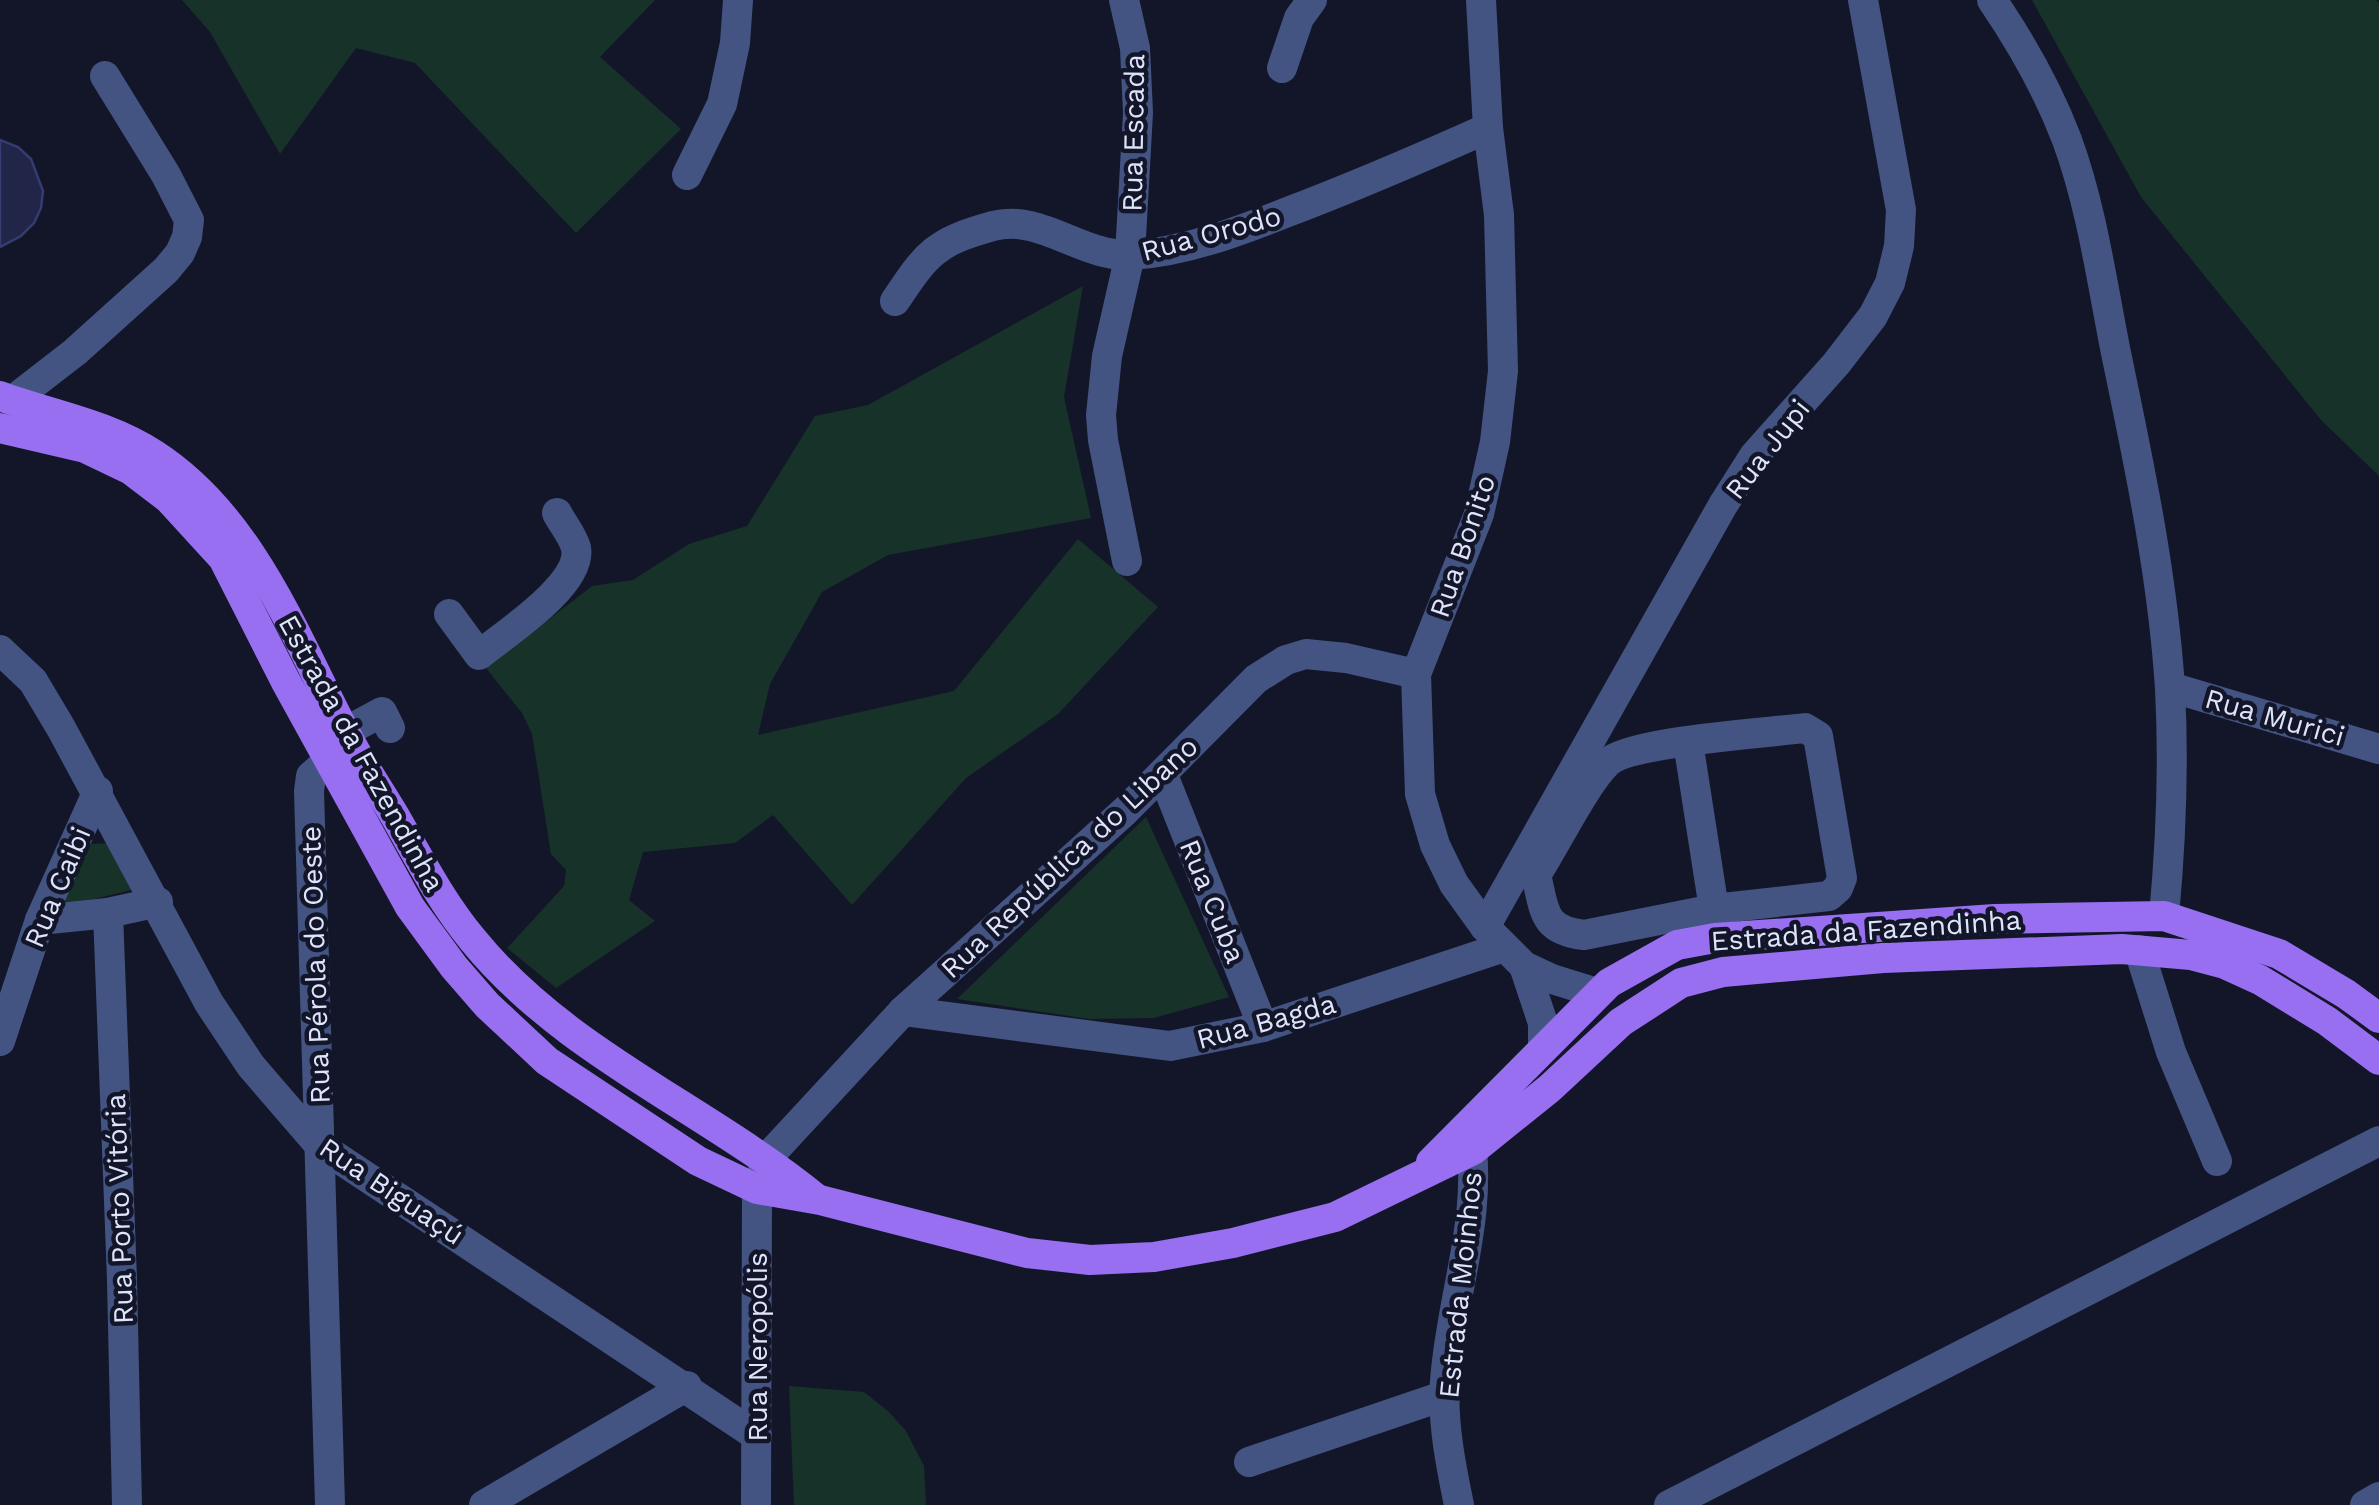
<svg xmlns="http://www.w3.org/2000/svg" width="2379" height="1505" font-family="'Work Sans',sans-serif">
<rect width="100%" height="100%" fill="#131628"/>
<g fill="#173228">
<polygon points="182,0 655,0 600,57 681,129 576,233 415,63 356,48 280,154 210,32"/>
<polygon points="2032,0 2376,0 2379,3 2379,476 2321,420 2141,197"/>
<polygon points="1083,286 1064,397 1091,518 888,555 822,592 770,684 758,735 954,691 1078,539 1158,607 1058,714 966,778 852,905 773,815 735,843 643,852 629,900 655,921 556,988 507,948 564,886 566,870 551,854 532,734 522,713 486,668 592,586 633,580 689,544 747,526 815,416 868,405"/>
<polygon points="1146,817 1229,997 1154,1018 1089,1019 957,999"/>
<polygon points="116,843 139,888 62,907 85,844"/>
<polygon points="789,1386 864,1392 889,1412 906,1431 924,1466 926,1505 794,1505"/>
</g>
<polygon fill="#212548" stroke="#353c71" stroke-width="2.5" points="0,140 18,147 31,159 43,191 41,208 34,223 21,236 0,247"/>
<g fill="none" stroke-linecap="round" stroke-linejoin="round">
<g stroke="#435483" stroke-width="30">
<polyline points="1124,0 1135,48 1138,113 1130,255 1107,356 1101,415 1103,440 1127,561"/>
<polyline points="1481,0 1488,128 1499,215 1503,371 1495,442 1479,514 1416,674 1420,794 1435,845 1454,884 1485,927 1524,966 1552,979 1597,993"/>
<path d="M1992,0c30,44 56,90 75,140 25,68 35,143 49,213 23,110 47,224 54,336 4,76 1,152 -6,227"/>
<polyline points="1282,68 1299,18 1312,0"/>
<polyline points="687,175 722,104 735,43 738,0"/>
<path d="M895,301c32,-48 40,-59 98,-75 47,-13 90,32 139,29 52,-3 105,-23 153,-42 69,-26 136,-55 203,-85"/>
<polyline points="13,400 75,352 166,270 180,253 187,237 189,220 166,175 105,76"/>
<path d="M449,614l30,41c26,-21 104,-71 97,-107 -3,-12 -14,-25 -19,-35"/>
<polyline points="0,650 33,681 61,728 209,1003 251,1066 320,1146 757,1436"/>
<polyline points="2170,687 2379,749"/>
<polyline points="345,732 382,712 390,728"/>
<path d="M1688,742l26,167 -130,26c-42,-5 -39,-24 -48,-60 19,-29 48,-89 71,-112 22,-22 161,-30 198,-35l13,8 24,142 -4,10 -9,8 -115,13 1,29"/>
<polyline points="1163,775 1263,1027"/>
<polyline points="108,913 122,1280 127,1505"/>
<polyline points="40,920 108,913 158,902"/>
<polyline points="1485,927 1723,505 1754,456 1836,364 1873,316 1890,283 1899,246 1901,210 1863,0"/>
<polyline points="2139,950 2171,1052 2217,1161"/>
<polyline points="1524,966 1543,1023 1543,1047"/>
<polyline points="903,1011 1170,1046 1263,1027 1504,947"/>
<polyline points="0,1041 40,920 98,791"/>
<polyline points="1249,1462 1446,1395"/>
<polyline points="330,1505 309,791 311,776 328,761 350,750"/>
<polyline points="484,1505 687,1386"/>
<polyline points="756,1505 757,1189 767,1158 903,1011 1125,811 1256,679 1286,660 1306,654 1346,658 1416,674"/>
<path d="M1459,1505c-8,-39 -17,-83 -14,-124 6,-86 40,-166 24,-254"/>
<polyline points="1669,1505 2379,1141"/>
<polyline points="2365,1505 2379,1497"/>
</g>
<g stroke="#986ff1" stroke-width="30">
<path d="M0,396c52,19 108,28 155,59 101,66 143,191 198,292 13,24 29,47 43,71 24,42 46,85 77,122 92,113 233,168 344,259"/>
<polyline points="0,428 85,448 131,470 169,499 223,558 286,682 410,907 454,967 487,1005 547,1061 698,1161 757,1189 820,1200 1027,1253 1090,1260 1154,1257 1233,1243 1335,1217 1473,1150 1550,1088 1621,1022 1681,983 1723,972 1883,958 2122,949 2191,955 2225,964 2260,980 2327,1021 2379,1060"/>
<polyline points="1431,1162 1609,983 1677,945 1715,938 1995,919 2164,916 2279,954 2346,994 2379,1018"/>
</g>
</g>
<g text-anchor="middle" stroke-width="9" stroke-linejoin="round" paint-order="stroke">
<g font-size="28" fill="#dee4fc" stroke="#131628">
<text transform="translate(1133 133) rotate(-89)" y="10">Rua Escada</text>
<text transform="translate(1211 233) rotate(-15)" y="10">Rua Orodo</text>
<text transform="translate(1767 449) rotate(-52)" y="10">Rua Jupi</text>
<text transform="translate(1462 546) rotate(-71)" y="10">Rua Bonito</text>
<text transform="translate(2275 717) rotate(16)" y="10">Rua Murici</text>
<text transform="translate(362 753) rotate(61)" y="10">Estrada da Fazendinha</text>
<text transform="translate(1069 857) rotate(-43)" y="10">Rua República do Libano</text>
<text transform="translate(57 887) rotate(-67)" y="10">Rua Caibi</text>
<text transform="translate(1213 901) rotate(68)" y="10">Rua Cuba</text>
<text transform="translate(1866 930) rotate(-4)" y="10">Estrada da Fazendinha</text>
<text transform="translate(315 965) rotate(-92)" y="10">Rua Pérola do Oeste</text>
<text transform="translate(1266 1021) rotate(-15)" y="10">Rua Bagda</text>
<text transform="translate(392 1191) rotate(34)" y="10">Rua Biguaçú</text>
<text transform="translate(119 1209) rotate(-92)" y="10">Rua Porto Vitória</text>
<text transform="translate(1460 1285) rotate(-84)" y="10">Estrada Moinhos</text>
<text transform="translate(757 1347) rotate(-90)" y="10">Rua Neropólis</text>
</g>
</g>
</svg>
